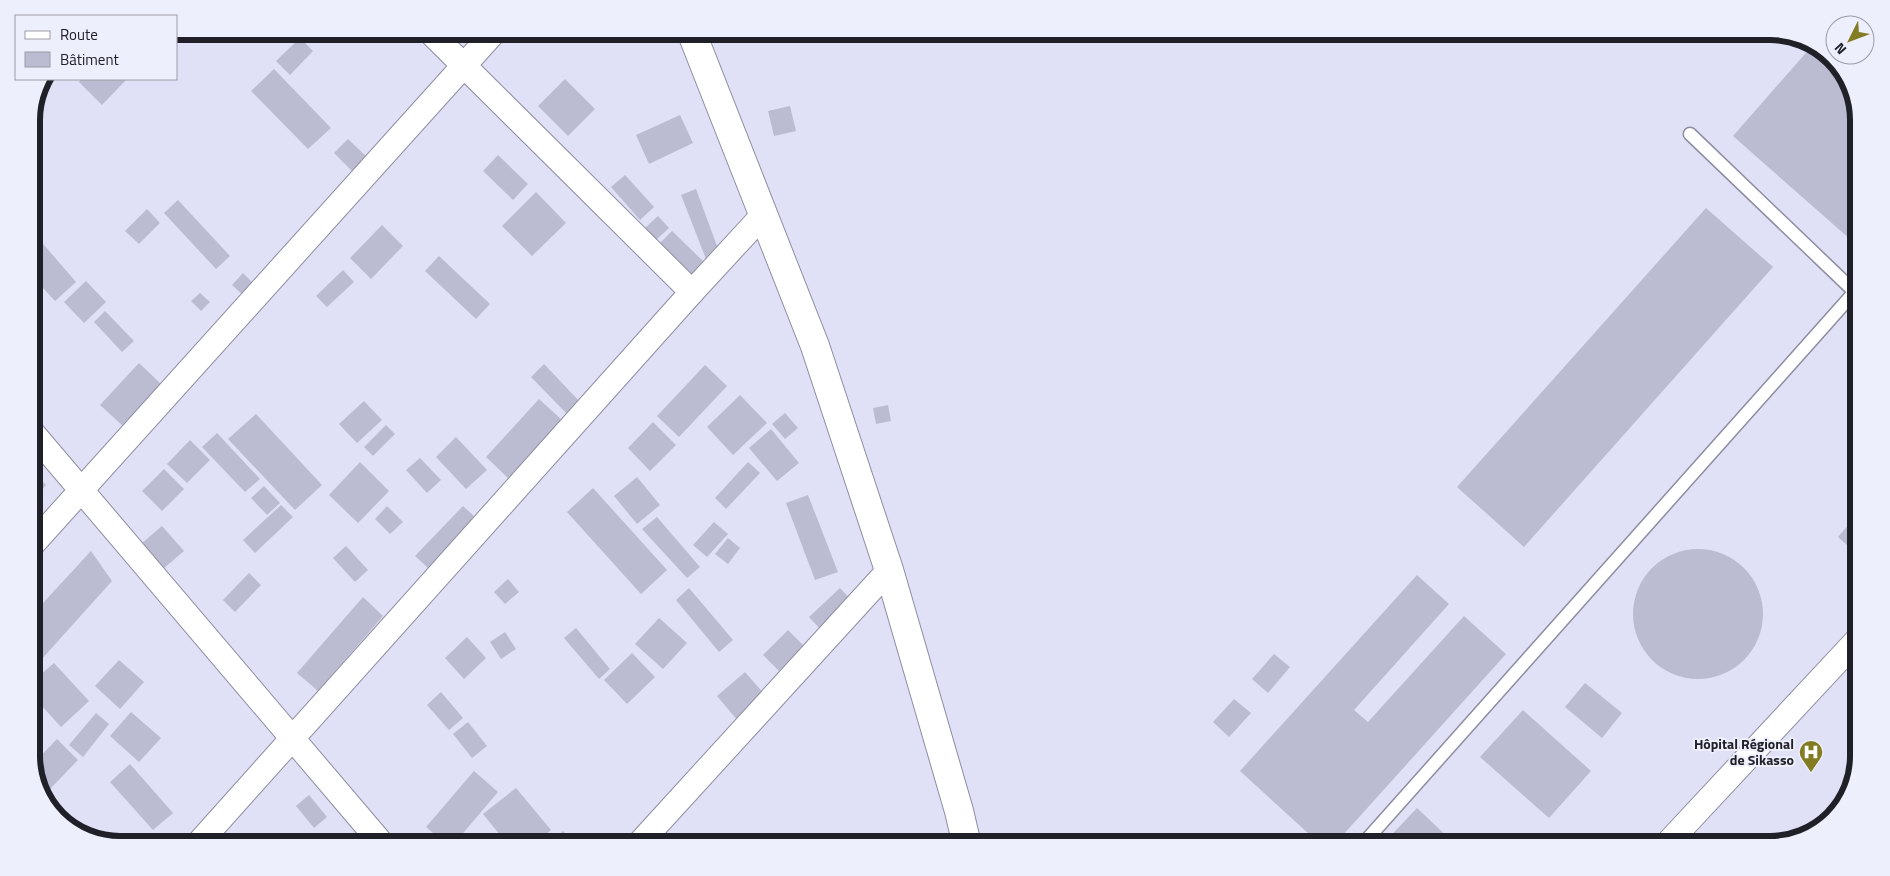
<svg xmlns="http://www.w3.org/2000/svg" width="1890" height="876" font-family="'Titillium Web',sans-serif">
<rect width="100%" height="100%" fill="#e0e1f7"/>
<g fill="#bbbbd1">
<polygon points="600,31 633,31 634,34 604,43"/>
<polygon points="300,38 313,51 290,75 276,61"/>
<polygon points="1811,47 1846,78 1859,114 1859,247 1733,136"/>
<polygon points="274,69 331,128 308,149 251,91"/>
<polygon points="81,79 127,79 102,105 79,82"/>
<polygon points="565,79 595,109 568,136 538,106"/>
<polygon points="790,106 796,131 774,136 768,111"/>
<polygon points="680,115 693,143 649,164 636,135"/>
<polygon points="348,139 369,159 355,174 334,153"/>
<polygon points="498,155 528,184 513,200 483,171"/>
<polygon points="625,175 654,207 640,220 611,187"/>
<polygon points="696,189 720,254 706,259 681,195"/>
<polygon points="536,192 566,223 532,256 502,226"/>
<polygon points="178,200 230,256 216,269 164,213"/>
<polygon points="1706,208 1773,267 1524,547 1457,487"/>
<polygon points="147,209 160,223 139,244 125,231"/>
<polygon points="658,216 669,228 656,240 645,228"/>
<polygon points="382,225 403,246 371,279 350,258"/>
<polygon points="31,230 76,282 55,301 31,275"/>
<polygon points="672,231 704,262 692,274 660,243"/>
<polygon points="439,256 490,304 476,319 425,271"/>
<polygon points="343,270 354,282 327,307 316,296"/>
<polygon points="243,273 254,284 243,295 232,285"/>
<polygon points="86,281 106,302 84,323 64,302"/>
<polygon points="200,293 210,302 201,311 191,301"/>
<polygon points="105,311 134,341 122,352 94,322"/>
<polygon points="139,363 161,384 123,426 100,405"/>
<polygon points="544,364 582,404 569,416 531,377"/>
<polygon points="705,365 727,386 679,437 657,416"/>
<polygon points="740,395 767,423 733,455 707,427"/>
<polygon points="539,399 562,420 509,479 486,457"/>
<polygon points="364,401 382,420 357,443 339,424"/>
<polygon points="888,405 891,421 876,424 873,408"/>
<polygon points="785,413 798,428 785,439 772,424"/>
<polygon points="256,414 322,485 295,510 228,439"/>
<polygon points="653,422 676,445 650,471 628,448"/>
<polygon points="386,425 395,434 373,456 364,447"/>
<polygon points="771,429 799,463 777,481 749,448"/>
<polygon points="217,433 260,479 245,492 202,447"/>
<polygon points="456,437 487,470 466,489 436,457"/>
<polygon points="190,440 210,460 187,483 167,464"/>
<polygon points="420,458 441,480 427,493 406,470"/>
<polygon points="360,462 389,491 358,523 329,495"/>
<polygon points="748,462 760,473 726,509 715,498"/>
<polygon points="31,469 46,485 31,502"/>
<polygon points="164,469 184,489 162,511 142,491"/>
<polygon points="637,477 660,505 637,524 614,496"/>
<polygon points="264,486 280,503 267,515 251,498"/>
<polygon points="593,488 667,570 641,594 567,512"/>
<polygon points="808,495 838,572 815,580 786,503"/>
<polygon points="281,505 293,517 255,553 243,540"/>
<polygon points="387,506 403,522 390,534 375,519"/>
<polygon points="463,506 477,519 429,569 415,556"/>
<polygon points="1857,515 1859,517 1859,556 1838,537"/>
<polygon points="657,517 700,567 687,578 642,529"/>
<polygon points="714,522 728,534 707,557 693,545"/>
<polygon points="162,526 184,551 163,569 141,544"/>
<polygon points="728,538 740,548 728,564 715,554"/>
<polygon points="346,546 368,570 355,582 333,558"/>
<circle cx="1698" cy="614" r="65"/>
<polygon points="91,551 112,581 40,661 31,654 31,616"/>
<polygon points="249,573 261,585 235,612 223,600"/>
<polygon points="1417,575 1449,604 1354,710 1368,722 1464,616 1506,654 1334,845 1321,845 1240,771"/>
<polygon points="508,579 519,592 505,604 494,592"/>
<polygon points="689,588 733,640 719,652 676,600"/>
<polygon points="840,588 853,602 822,631 809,617"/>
<polygon points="363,597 383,616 318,691 297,673"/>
<polygon points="659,618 687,643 663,669 635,644"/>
<polygon points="576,628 610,669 599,679 564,638"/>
<polygon points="788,630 804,646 779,671 763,655"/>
<polygon points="505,632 516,649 501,659 490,642"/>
<polygon points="467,637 486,658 464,679 445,658"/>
<polygon points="632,653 655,677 627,704 604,680"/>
<polygon points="1274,654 1290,667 1268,693 1252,679"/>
<polygon points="119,660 144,682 120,709 95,686"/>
<polygon points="54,663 89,701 61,727 31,694 31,683"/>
<polygon points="745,672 766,696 738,721 717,696"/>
<polygon points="1585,683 1622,713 1602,738 1565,707"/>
<polygon points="441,692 463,718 449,730 427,705"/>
<polygon points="1234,699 1251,713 1229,737 1213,722"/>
<polygon points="1523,710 1591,771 1549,818 1480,757"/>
<polygon points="131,712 161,738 139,762 110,736"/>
<polygon points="96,713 109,724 83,757 69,745"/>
<polygon points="468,722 487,746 472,758 453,734"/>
<polygon points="57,739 78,760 48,791 39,782 32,765"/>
<polygon points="130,764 173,813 153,830 110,782"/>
<polygon points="474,771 498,792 453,845 447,845 426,827"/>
<polygon points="516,788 551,830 534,845 508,845 483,814"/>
<polygon points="309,795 327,817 314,828 296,806"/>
<polygon points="1417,808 1456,845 1382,845"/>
<polygon points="563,831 575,845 547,845"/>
<polygon points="283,834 293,845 274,845"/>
</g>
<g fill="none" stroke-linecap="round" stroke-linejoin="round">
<g stroke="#8d8da2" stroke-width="15">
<g id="service">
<polyline points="1690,134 1859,296"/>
<polyline points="1362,845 1859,287"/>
</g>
</g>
<g stroke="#8d8da2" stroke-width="26">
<g id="minor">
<polyline points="429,31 692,292"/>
<polyline points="31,431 383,845"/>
<polyline points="31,546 495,31"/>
<polyline points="197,845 692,292 764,214"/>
<polyline points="638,845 889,570"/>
<polyline points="1666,845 1859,638"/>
</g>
</g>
<g stroke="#8d8da2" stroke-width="30">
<polyline id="tertiary" points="691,31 815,346 889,570 959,811 967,845"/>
</g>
<use href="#service" stroke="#fff" stroke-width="12"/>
<use href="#minor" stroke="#fff" stroke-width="24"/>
<use href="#tertiary" stroke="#fff" stroke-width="28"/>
</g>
<defs>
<g id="hospital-pin" transform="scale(1.25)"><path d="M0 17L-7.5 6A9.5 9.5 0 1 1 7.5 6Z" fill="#837c23" stroke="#eeeffc"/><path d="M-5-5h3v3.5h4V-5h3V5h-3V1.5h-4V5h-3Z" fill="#fff"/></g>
</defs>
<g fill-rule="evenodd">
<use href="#hospital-pin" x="1811" y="752"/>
</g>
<g text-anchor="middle" stroke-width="4" stroke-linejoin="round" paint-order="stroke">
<g font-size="14" font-weight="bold" fill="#202028" stroke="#eeeffc" text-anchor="end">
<text x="1794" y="749">Hôpital Régional<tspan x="1794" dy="16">de Sikasso</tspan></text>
</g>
</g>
<path d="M0 0H1890V876H0ZM120 40H1770A80 80 0 0 1 1850 120V756A80 80 0 0 1 1770 836H120A80 80 0 0 1 40 756V120A80 80 0 0 1 120 40Z" fill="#eeeffc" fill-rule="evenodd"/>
<path fill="none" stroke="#202028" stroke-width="6" d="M120 40H1770A80 80 0 0 1 1850 120V756A80 80 0 0 1 1770 836H120A80 80 0 0 1 40 756V120A80 80 0 0 1 120 40Z"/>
<rect x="15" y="15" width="162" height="65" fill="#eeeffc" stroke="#9c9ca7"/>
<rect x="25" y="31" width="25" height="8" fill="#ffffff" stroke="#9c9ca7"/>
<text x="60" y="40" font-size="15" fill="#202028">Route</text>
<rect x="25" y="52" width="25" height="15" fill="#bbbbd1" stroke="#9c9ca7"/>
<text x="60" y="65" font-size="15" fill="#202028">Bâtiment</text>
<g transform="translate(1850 40) rotate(228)"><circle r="24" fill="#eeeffc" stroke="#9c9ca7"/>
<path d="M0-4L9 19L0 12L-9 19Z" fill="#837c23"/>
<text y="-8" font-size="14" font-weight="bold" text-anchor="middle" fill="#202028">N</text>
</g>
</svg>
